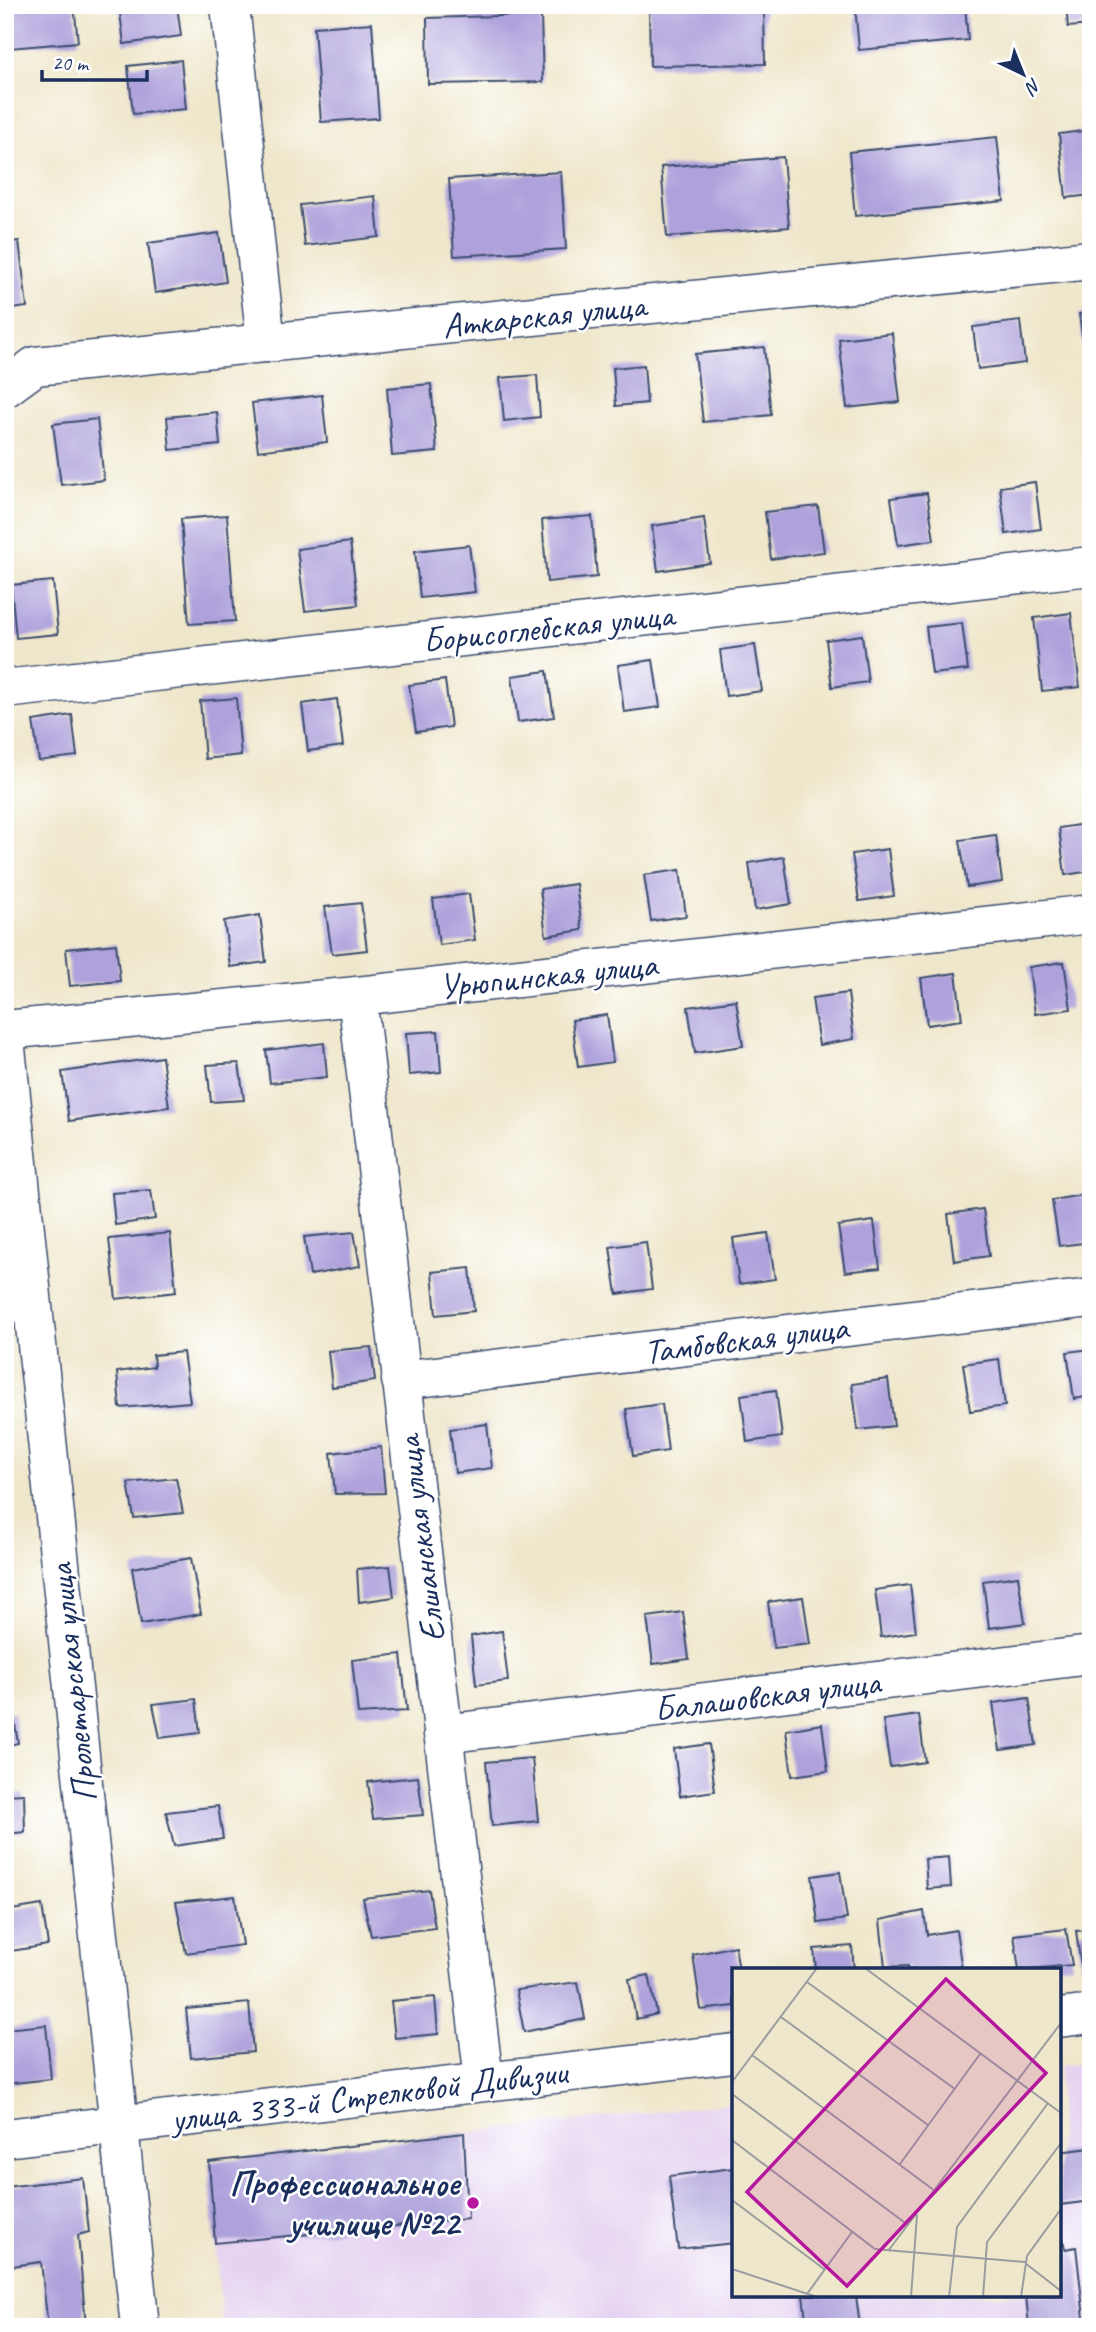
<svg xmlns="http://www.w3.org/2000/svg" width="1096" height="2332" font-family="Caveat,sans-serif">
<rect width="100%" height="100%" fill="#fff"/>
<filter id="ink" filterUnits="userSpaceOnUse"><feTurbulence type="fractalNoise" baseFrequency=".0143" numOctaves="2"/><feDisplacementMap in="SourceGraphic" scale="14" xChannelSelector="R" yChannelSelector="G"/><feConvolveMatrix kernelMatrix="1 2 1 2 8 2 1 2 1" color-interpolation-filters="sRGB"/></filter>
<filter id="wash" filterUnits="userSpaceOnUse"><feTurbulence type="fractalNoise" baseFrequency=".00686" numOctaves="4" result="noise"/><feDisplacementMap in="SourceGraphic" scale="28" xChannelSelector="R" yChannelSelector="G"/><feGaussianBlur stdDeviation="1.57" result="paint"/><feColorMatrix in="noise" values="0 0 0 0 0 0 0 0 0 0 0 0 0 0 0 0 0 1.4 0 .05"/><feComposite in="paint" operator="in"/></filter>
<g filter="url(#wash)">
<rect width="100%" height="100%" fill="#efe7cb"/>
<polygon fill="#e5d3f1" points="1091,2062 1091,2327 222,2327 209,2162 734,2103 734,2295 1059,2295 1059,2066"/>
<g id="blocks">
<g fill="#afa2dc">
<polygon points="6,5 74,5 78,42 10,48"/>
<polygon points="119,5 177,5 181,36 124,44"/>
<polygon points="649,5 764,5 765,64 650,66"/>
<polygon points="855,5 965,5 968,40 859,50"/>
<polygon points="1066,5 1091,5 1091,25 1068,27"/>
<polygon points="541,15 543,82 428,84 427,18"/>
<polygon points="372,23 379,118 321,122 314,27"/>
<polygon points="181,60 186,109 133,114 128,66"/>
<polygon points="1091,130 1091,195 1066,198 1059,134"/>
<polygon points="997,137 1004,201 855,216 849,152"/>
<polygon points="783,157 789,227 667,237 661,167"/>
<polygon points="561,172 566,249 454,256 449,179"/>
<polygon points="375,196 379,237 305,246 300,205"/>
<polygon points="219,233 226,282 155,293 148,243"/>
<polygon points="19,241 27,307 5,310 5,243"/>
<polygon points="1091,312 1091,369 1087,370 1079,314"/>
<polygon points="1020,321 1025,363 978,369 973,327"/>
<polygon points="892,333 900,402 847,408 839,339"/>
<polygon points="764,347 771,415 703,422 695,354"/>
<polygon points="644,365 647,403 616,406 613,368"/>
<polygon points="537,375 540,417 504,421 500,378"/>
<polygon points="431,384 437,452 392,456 387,388"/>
<polygon points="322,395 327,442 258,451 252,403"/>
<polygon points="217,412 220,445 170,450 167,417"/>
<polygon points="97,419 104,480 61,485 53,424"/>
<polygon points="1035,482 1041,529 1006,534 1000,487"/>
<polygon points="927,493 934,540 898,545 891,498"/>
<polygon points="818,506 824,552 771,559 765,512"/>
<polygon points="227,515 235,621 189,624 181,519"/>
<polygon points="592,516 597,577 547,582 542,520"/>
<polygon points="704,518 710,563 658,571 652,526"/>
<polygon points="350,542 358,605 305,611 297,549"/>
<polygon points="469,545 475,592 420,598 415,551"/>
<polygon points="53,581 58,634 16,638 11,585"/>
<polygon points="1071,613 1080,687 1042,691 1034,618"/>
<polygon points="962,623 968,670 932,674 926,627"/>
<polygon points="862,635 868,682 832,687 826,640"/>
<polygon points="755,645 762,691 726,696 720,650"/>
<polygon points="653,660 660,707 624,712 618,665"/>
<polygon points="547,671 554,717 518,722 512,676"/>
<polygon points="445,680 451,727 416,732 409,685"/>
<polygon points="236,698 241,755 205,759 200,701"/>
<polygon points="337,699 343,746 308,751 302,704"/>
<polygon points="72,715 77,756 39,761 33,721"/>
<polygon points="1091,823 1091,871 1065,875 1059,828"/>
<polygon points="996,835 1002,882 967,887 960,840"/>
<polygon points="888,849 894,896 859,901 852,854"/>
<polygon points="784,857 791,904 755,910 749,863"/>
<polygon points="680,870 686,916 651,921 644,875"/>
<polygon points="576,884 582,930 546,936 540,889"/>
<polygon points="469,894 475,940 439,945 433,899"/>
<polygon points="361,903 367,950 332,954 325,907"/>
<polygon points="260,915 266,962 230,967 224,921"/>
<polygon points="116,944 120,981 70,986 66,949"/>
<polygon points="1064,962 1071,1009 1035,1014 1029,967"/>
<polygon points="956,973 962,1020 927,1025 921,978"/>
<polygon points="848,993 854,1039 819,1045 812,998"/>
<polygon points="736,1000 743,1046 695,1053 688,1007"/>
<polygon points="607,1015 613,1062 578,1067 572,1020"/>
<polygon points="438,1031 441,1072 409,1075 406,1033"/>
<polygon points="324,1043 327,1077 270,1083 266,1050"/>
<polygon points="162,1057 169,1107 69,1121 62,1072"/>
<polygon points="239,1063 244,1100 211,1102 207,1065"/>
<polygon points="151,1190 155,1219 115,1225 112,1193"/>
<polygon points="1088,1194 1091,1242 1059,1246 1052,1200"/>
<polygon points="983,1209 989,1256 954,1261 948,1214"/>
<polygon points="874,1221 880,1268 845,1272 838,1226"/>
<polygon points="354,1232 360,1266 310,1275 304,1237"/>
<polygon points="170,1233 176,1292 116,1299 109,1239"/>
<polygon points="768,1233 775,1279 739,1284 733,1238"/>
<polygon points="646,1242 652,1289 617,1294 610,1247"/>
<polygon points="470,1268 474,1311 436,1315 432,1272"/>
<polygon points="371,1347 375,1381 332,1387 328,1351"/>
<polygon points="1091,1349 1091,1396 1074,1399 1067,1352"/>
<polygon points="183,1352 190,1402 120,1408 117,1372 154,1367 153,1355"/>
<polygon points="999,1359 1005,1406 970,1411 963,1364"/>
<polygon points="888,1379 894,1426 858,1430 852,1384"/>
<polygon points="776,1390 782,1437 747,1442 741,1395"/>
<polygon points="662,1404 668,1451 633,1456 626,1409"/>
<polygon points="487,1424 492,1468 455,1473 450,1429"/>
<polygon points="381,1447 385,1493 335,1494 331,1453"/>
<polygon points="176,1478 183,1513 134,1518 128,1483"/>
<polygon points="191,1558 201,1614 141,1624 132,1568"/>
<polygon points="390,1566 394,1597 359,1602 357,1569"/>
<polygon points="1018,1576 1025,1623 989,1628 983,1581"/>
<polygon points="910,1585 916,1632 881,1637 875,1590"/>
<polygon points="803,1597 810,1644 774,1648 768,1602"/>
<polygon points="683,1612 689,1659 653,1664 647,1617"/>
<polygon points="502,1631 508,1681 476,1685 471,1636"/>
<polygon points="401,1654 407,1711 358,1714 352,1660"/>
<polygon points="1029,1698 1036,1745 1000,1750 993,1703"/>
<polygon points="196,1699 200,1733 160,1738 153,1704"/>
<polygon points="13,1712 18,1743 5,1746 5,1713"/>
<polygon points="919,1715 925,1762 890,1767 883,1720"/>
<polygon points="822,1724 828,1771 792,1776 786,1730"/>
<polygon points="709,1744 715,1791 680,1796 674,1749"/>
<polygon points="532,1758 538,1821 492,1826 486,1762"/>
<polygon points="418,1777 423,1815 373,1819 368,1782"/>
<polygon points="24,1794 25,1832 5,1834 5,1795"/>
<polygon points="218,1806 223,1839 174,1846 166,1812"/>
<polygon points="949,1857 951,1887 927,1889 925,1859"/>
<polygon points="840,1872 847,1919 818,1923 812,1876"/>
<polygon points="429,1890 435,1928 371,1936 363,1898"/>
<polygon points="235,1896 242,1945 186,1953 176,1902"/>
<polygon points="42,1905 48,1945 5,1952 5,1911"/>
<polygon points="924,1911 927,1935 956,1930 962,1970 908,1970 908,1966 885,1967 880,1920"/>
<polygon points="1066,1929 1072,1965 1019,1970 1014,1935"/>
<polygon points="1091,1930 1091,1965 1081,1967 1076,1931"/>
<polygon points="735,1946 739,1970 734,1970 734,2006 701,2010 693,1955"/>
<polygon points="852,1946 854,1970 816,1970 814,1949"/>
<polygon points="649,1975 657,2014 636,2019 629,1979"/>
<polygon points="578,1982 585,2019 524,2032 516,1990"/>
<polygon points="435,1997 438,2034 395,2038 391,2001"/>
<polygon points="249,2003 253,2052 191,2058 186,2009"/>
<polygon points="46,2025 51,2079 5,2084 5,2029"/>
<polygon points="464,2133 468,2219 215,2243 209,2162"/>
<polygon points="1091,2148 1091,2201 1059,2205 1059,2152"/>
<polygon points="734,2168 734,2243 678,2249 669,2176"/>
<polygon points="83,2178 89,2232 78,2235 86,2327 48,2327 41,2262 5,2267 5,2187"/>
<polygon points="1059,2218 1065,2249 1076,2247 1085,2327 1029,2327 1026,2295 1059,2295"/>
<polygon points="803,2295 856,2295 860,2327 807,2327"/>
<polygon points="439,2319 471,2320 472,2327 439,2327"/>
</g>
</g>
</g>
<g filter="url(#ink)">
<use href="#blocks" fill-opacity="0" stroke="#3b4b6e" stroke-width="2"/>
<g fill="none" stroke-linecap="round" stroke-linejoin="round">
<g stroke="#3b4b6e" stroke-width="41">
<g id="minor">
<polyline points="230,5 266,343"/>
<polyline points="5,388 35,366 1091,260"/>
<polyline points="5,689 1091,566"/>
<polyline points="357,996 484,2081"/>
<polyline points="5,1030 357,996 1091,914"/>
<polyline points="5,1039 140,2327"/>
<polyline points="401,1380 1091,1298"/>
<polyline points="443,1734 1091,1655"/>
<polyline points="1059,2018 1091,2014"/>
<polyline points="5,2138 734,2053"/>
</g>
</g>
<use href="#minor" stroke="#fff" stroke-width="38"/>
</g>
</g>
<circle fill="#b5179e" stroke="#fff" stroke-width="2.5" cx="473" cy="2203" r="7"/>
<g text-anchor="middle" stroke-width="5" stroke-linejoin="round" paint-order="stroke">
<g font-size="35" fill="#1b2f5e" stroke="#fff">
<text transform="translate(544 315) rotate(-6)" y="12">Аткарская улица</text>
<text transform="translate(548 627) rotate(-6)" y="12">Борисоглебская улица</text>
<text transform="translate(548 975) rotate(-6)" y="12">Урюпинская улица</text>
<text transform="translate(746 1339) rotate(-7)" y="12">Тамбовская улица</text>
<text transform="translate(420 1539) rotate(-97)" y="12">Елшанская улица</text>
<text transform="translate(72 1683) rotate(-96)" y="12">Пролетарская улица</text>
<text transform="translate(767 1695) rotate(-7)" y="12">Балашовская улица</text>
<text transform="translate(369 2095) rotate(-7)" y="12">улица 333-й Стрелковой Дивизии</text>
</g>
<g font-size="35" font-weight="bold" fill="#1b2f5e" stroke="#fff" text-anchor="end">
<text x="459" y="2195">Профессиональное<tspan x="459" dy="40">училище №22</tspan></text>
</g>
</g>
<g transform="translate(732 1968)">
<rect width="329" height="329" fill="#efe7cb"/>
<path fill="none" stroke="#9a9d9f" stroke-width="2" d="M133,0l196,145M75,14l148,107M49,49l147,108M20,87l183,136M0,114l85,-114M0,126l176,131M0,172l143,109 150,13M168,196l80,-110M0,232l92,69M156,283l173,-228M293,295l36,28M0,301l85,28M75,326l45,-62M179,329l6,-82M217,329l8,-70 91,-124M251,329l4,-55 74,-99M289,329l6,-41 34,-47"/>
<path fill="#b5179e" fill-opacity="0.15" stroke="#b5179e" stroke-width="3.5" d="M214,11l100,94 -199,213 -100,-94z"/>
<rect width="329" height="329" fill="none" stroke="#1b2f5e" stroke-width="3.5"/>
</g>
<rect width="1096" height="2332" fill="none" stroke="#fff" stroke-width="28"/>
<g transform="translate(1023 74) rotate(137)" stroke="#ffffff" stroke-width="5" paint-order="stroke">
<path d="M0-5L12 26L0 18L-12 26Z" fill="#1b2f5e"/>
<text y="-10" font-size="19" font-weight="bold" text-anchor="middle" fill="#1b2f5e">N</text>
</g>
<path d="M42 70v10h105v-10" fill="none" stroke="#1b2f5e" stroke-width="3.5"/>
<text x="52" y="70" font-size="21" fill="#1b2f5e" stroke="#ffffff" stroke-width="5" paint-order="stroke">20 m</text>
</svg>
